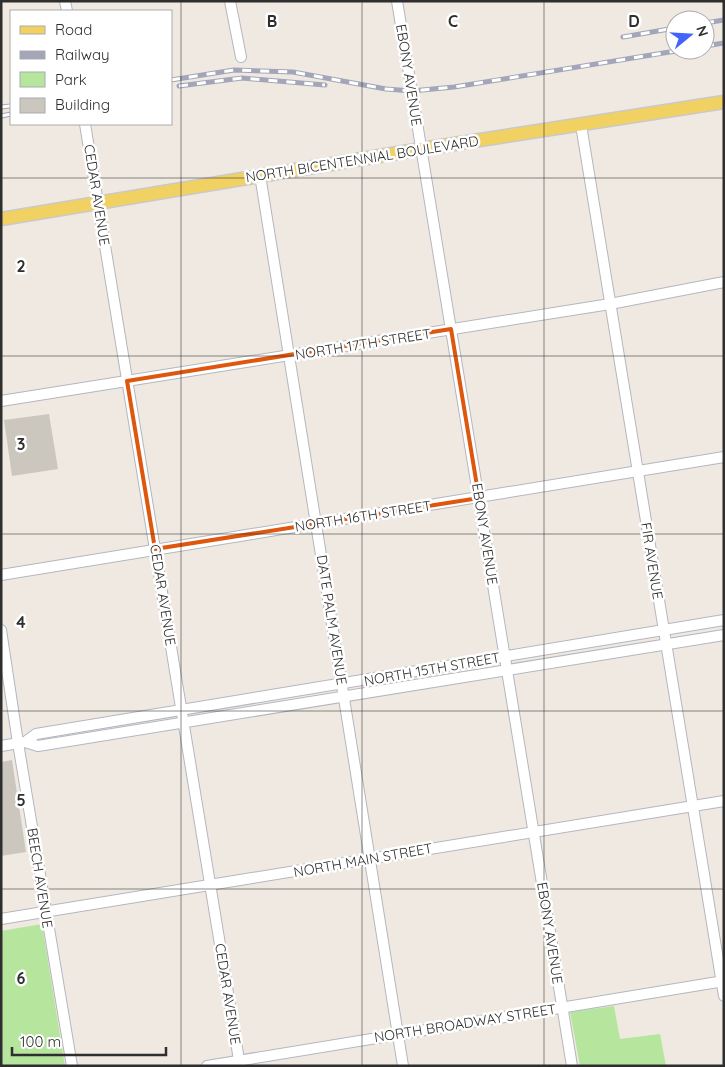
<svg xmlns="http://www.w3.org/2000/svg" width="725" height="1067" font-family="Quicksand,sans-serif">
<rect width="100%" height="100%" fill="#efe9e1"/>
<g fill="#b6e59e">
<polygon points="42,924 65,1066 1,1066 1,931"/>
<polygon points="614,1006 620,1039 660,1034 666,1066 580,1066 570,1012"/>
</g>
<g fill="#cbc7bf">
<polygon points="49,414 58,469 12,476 4,420"/>
<polygon points="12,760 26,852 1,856 1,762"/>
</g>
<g fill="none" stroke-linecap="round" stroke-linejoin="round">
<g stroke="#b4b7c1" stroke-width="12">
<g id="minor">
<polyline points="65,1 67,11"/>
<polyline points="230,1 241,57"/>
<polyline points="397,1 572,1066"/>
<polyline points="85,124 240,1066"/>
<polyline points="581,125 724,996"/>
<polyline points="260,175 403,1066"/>
<polyline points="1,401 610,304 724,282"/>
<polyline points="1,575 724,457"/>
<polyline points="1,630 18,743 72,1066"/>
<polyline points="25,742 36,734 724,620"/>
<polyline points="1,746 25,742 38,746 724,635"/>
<polyline points="1,919 724,801"/>
<polyline points="207,1066 724,981"/>
</g>
</g>
<g stroke="#c9c9c9" stroke-width="15">
<polyline id="major" points="1,219 422,149 724,102"/>
</g>
<use href="#minor" stroke="#fff" stroke-width="10"/>
<use href="#major" stroke="#f2d163" stroke-width="12"/>
<g stroke="#a3a6b8" stroke-width="5">
<g id="rail">
<polyline points="705,23 724,20"/>
<polyline points="623,37 675,28"/>
<polyline points="705,46 724,43"/>
<polyline points="171,80 234,70 293,72 386,89 412,91 454,87 682,50"/>
<polyline points="179,86 242,78 325,85"/>
<polyline points="1,107 11,106"/>
<polyline points="1,116 11,114"/>
</g>
</g>
<use href="#rail" stroke="#fff" stroke-width="3" stroke-dasharray="9" stroke-linecap="butt"/>
</g>
<path fill="none" stroke="#df570e" stroke-width="4" stroke-linejoin="round" d="M451,329l28,169 -324,51 -28,-168z"/>
<path fill="none" stroke="#2e2e2e" stroke-width="1" stroke-opacity="0.55" d="M181,1v1065M362,1v1065M544,1v1065M1,178h723M1,356h723M1,534h723M1,711h723M1,889h723"/>
<g text-anchor="middle" stroke-width="5" stroke-linejoin="round" paint-order="stroke">
<g font-size="14" fill="#2e2e2e" stroke="#fff">
<text transform="translate(409 75) rotate(81)" y="5">EBONY AVENUE</text>
<text transform="translate(362 159) rotate(-9)" y="5">NORTH BICENTENNIAL BOULEVARD</text>
<text transform="translate(97 195) rotate(81)" y="5">CEDAR AVENUE</text>
<text transform="translate(363 344) rotate(-9)" y="5">NORTH 17TH STREET</text>
<text transform="translate(363 516) rotate(-9)" y="5">NORTH 16TH STREET</text>
<text transform="translate(485 534) rotate(81)" y="5">EBONY AVENUE</text>
<text transform="translate(652 561) rotate(81)" y="5">FIR AVENUE</text>
<text transform="translate(163 595) rotate(81)" y="5">CEDAR AVENUE</text>
<text transform="translate(332 620) rotate(81)" y="5">DATE PALM AVENUE</text>
<text transform="translate(432 669) rotate(-10)" y="5">NORTH 15TH STREET</text>
<text transform="translate(363 860) rotate(-10)" y="5">NORTH MAIN STREET</text>
<text transform="translate(40 878) rotate(81)" y="5">BEECH AVENUE</text>
<text transform="translate(550 933) rotate(81)" y="5">EBONY AVENUE</text>
<text transform="translate(228 994) rotate(81)" y="5">CEDAR AVENUE</text>
<text transform="translate(465 1023) rotate(-9)" y="5">NORTH BROADWAY STREET</text>
</g>
</g>
<g font-size="16" text-anchor="middle" font-weight="bold" fill="#2e2e2e" stroke="#fff" stroke-width="5" stroke-linejoin="round" paint-order="stroke">
<text x="272" y="27">B</text>
<text x="453" y="27">C</text>
<text x="634" y="27">D</text>
<text x="21" y="272">2</text>
<text x="21" y="450">3</text>
<text x="21" y="628">4</text>
<text x="21" y="806">5</text>
<text x="21" y="984">6</text>
</g>
<rect width="725" height="1067" fill="none" stroke="#2e2e2e" stroke-width="5"/>
<rect x="10" y="10" width="162" height="115" fill="#ffffff" stroke="#ababab"/>
<rect x="20" y="26" width="25" height="8" fill="#f2d163" stroke="#ababab"/>
<text x="55" y="35" font-size="15" fill="#2e2e2e">Road</text>
<rect x="20" y="51" width="25" height="8" fill="#a3a6b8" stroke="#ababab"/>
<text x="55" y="60" font-size="15" fill="#2e2e2e">Railway</text>
<rect x="20" y="72" width="25" height="15" fill="#b6e59e" stroke="#ababab"/>
<text x="55" y="85" font-size="15" fill="#2e2e2e">Park</text>
<rect x="20" y="98" width="25" height="15" fill="#cbc7bf" stroke="#ababab"/>
<text x="55" y="110" font-size="15" fill="#2e2e2e">Building</text>
<g transform="translate(690 35) rotate(72)"><circle r="24" fill="#ffffff" stroke="#ababab"/>
<path d="M0-4L9 19L0 12L-9 19Z" fill="#4264fb"/>
<text y="-8" font-size="14" font-weight="bold" text-anchor="middle" fill="#2e2e2e">N</text>
</g>
<path d="M12 1047v8h154v-8" fill="none" stroke="#2e2e2e" stroke-width="2.5"/>
<text x="20" y="1047" font-size="15" fill="#2e2e2e" stroke="#ffffff" stroke-width="4" paint-order="stroke">100 m</text>
</svg>
